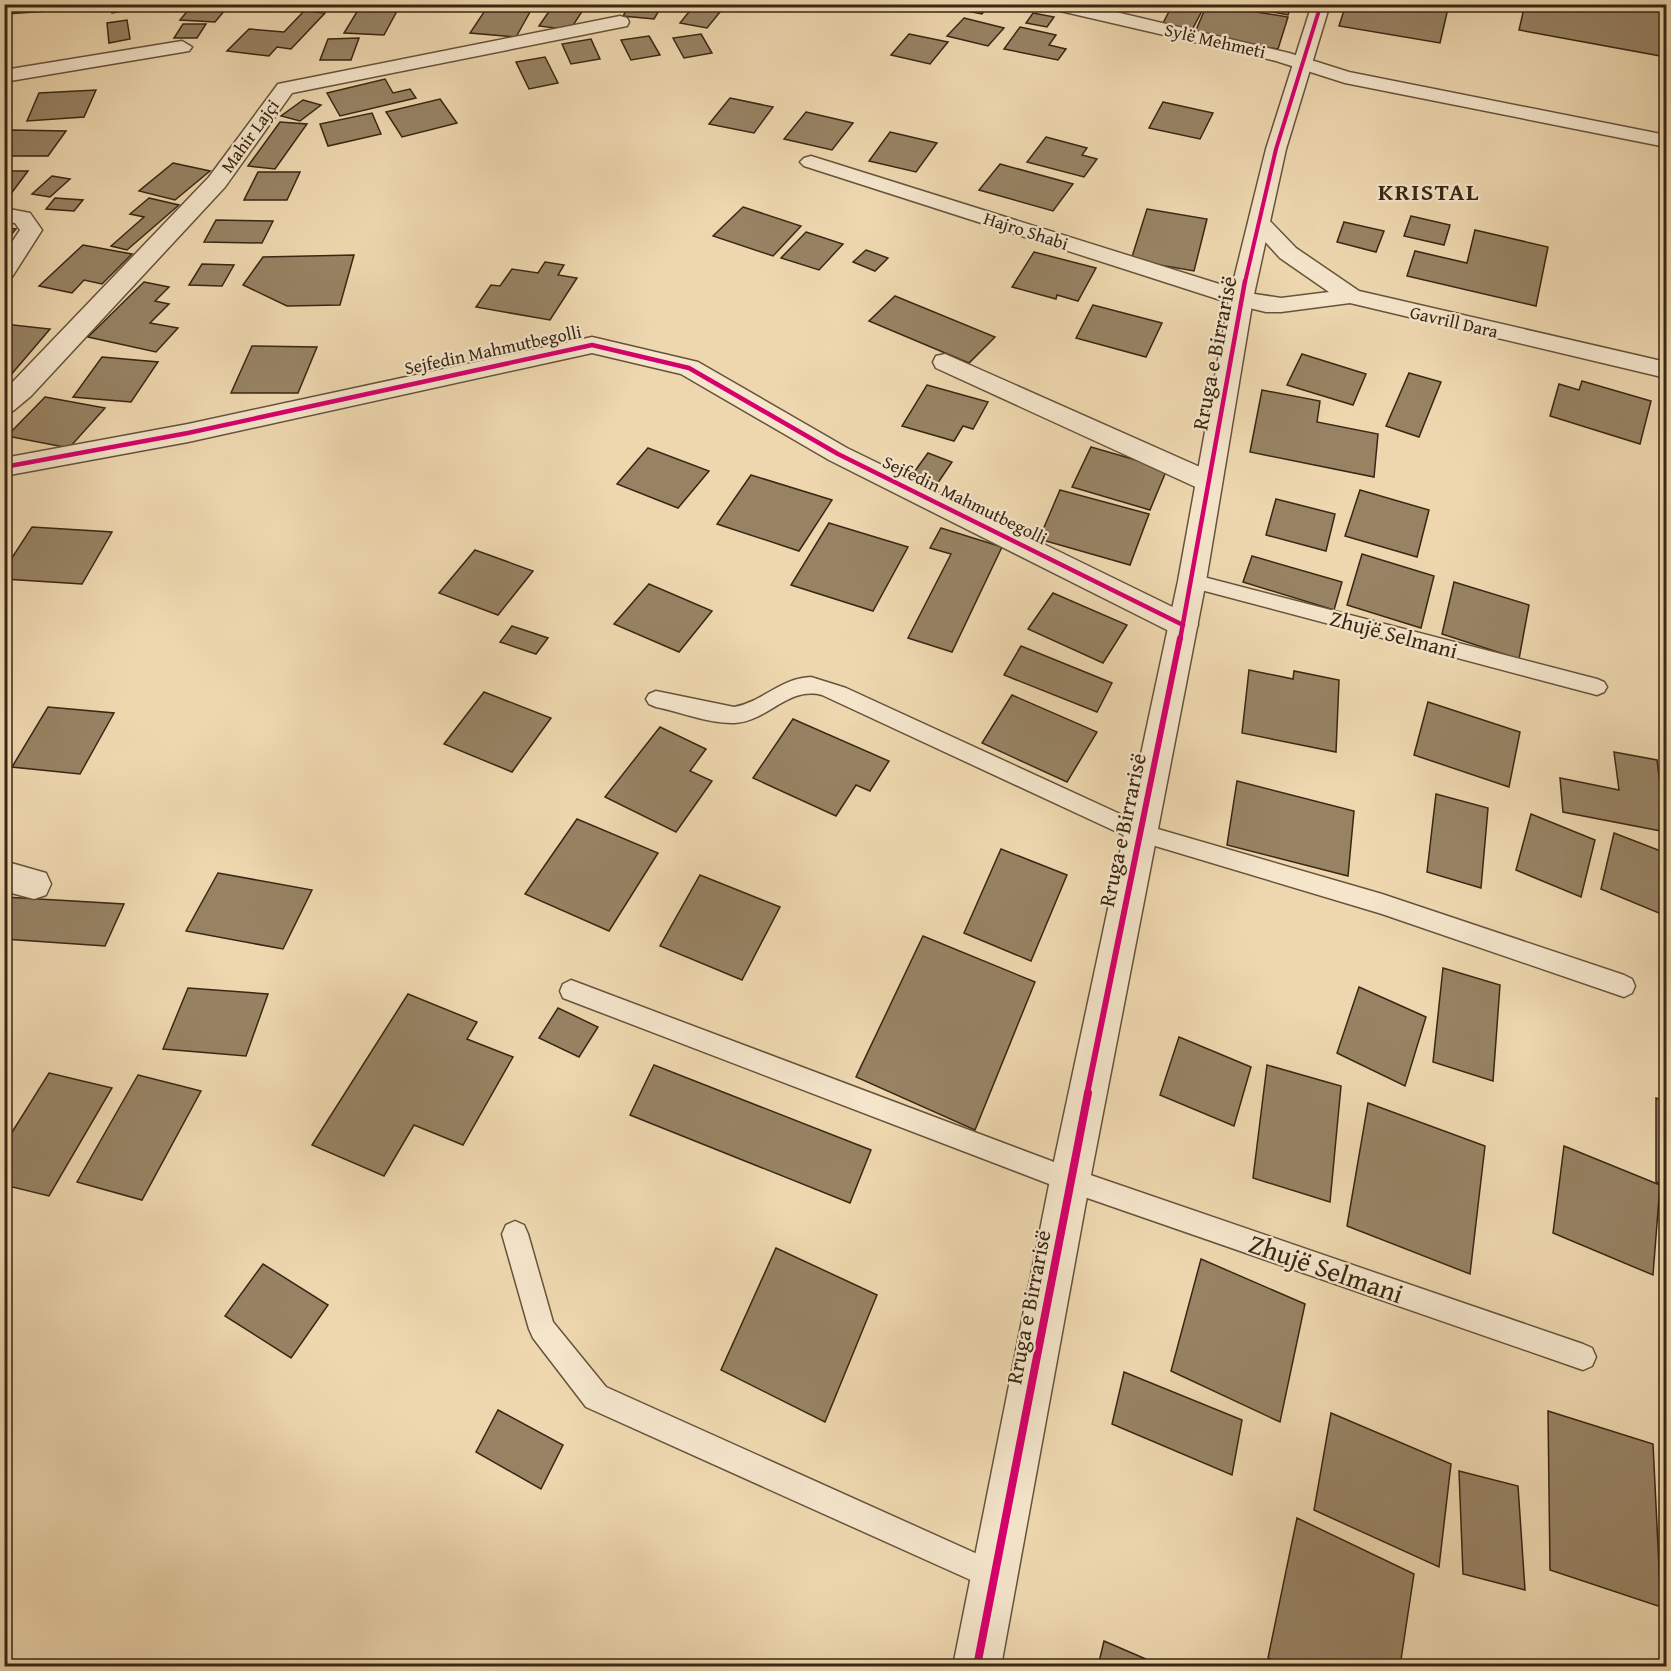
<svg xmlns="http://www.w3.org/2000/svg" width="1671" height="1671" font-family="'Gentium Book Plus',serif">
<rect width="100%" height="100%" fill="#eed7af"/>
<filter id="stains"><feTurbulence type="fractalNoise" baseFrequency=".00333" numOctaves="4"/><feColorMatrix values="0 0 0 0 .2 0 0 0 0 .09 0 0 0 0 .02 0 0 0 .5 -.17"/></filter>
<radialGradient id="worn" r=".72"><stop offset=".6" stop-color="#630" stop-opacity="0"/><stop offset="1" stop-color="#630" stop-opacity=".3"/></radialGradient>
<g fill="#978364" stroke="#392713" stroke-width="1.5">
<polygon points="11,4 67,4 65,10 6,14"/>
<polygon points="112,4 164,4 164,5 112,13"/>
<polygon points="193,4 230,4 215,22 180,20"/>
<polygon points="630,4 663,4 654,19 623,16"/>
<polygon points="954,4 989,4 982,14 951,8"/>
<polygon points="1100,4 1145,4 1143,9 1122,6 1120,11 1099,8"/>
<polygon points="1173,4 1203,9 1192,30 1162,25"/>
<polygon points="1207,4 1288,17 1278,49 1194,35"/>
<polygon points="1231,4 1292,4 1288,15"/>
<polygon points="1346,4 1449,4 1440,43 1339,26"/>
<polygon points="1525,4 1666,4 1666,57 1519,30"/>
<polygon points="552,7 583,10 570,30 539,26"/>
<polygon points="692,8 720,12 707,28 680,23"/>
<polygon points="486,9 530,12 516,37 470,33"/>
<polygon points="358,10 397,11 384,35 344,33"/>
<polygon points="304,11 325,13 291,49 277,47 269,56 227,51 249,29 284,32"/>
<polygon points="1033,13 1054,17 1047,27 1026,23"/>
<polygon points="964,18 1004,28 988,46 947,36"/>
<polygon points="127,20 130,39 109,43 107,23"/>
<polygon points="183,24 206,24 197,38 174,38"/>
<polygon points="1020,27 1056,35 1049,45 1066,49 1058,60 1004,49"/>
<polygon points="701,34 712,53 684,58 673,38"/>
<polygon points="909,34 948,42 930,64 891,55"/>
<polygon points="649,36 660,55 631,60 621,40"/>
<polygon points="359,38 351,60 320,60 328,39"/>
<polygon points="591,39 600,59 571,64 562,44"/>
<polygon points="545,57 558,83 529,89 516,62"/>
<polygon points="385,79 393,93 410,89 416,98 340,116 327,93"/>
<polygon points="96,90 84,117 27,121 39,93"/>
<polygon points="730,98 773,107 754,133 709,124"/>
<polygon points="440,99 457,123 402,137 386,112"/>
<polygon points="303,100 321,105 300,121 281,116"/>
<polygon points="1163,102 1213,113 1200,139 1149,128"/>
<polygon points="806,112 853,123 832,150 784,139"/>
<polygon points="372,113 381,134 328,146 320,124"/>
<polygon points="280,122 307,124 275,169 248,166"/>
<polygon points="11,130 66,131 48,156 4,156 4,139"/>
<polygon points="890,132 937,143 916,172 869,161"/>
<polygon points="1046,137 1087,148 1082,155 1097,159 1084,177 1027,162"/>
<polygon points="173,163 210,171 175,200 139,191"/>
<polygon points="1000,164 1073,184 1053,211 979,190"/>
<polygon points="4,171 28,171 4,203"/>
<polygon points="258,172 300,172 287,200 244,200"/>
<polygon points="52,176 70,179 50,197 32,194"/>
<polygon points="55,198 83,200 74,211 46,209"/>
<polygon points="149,198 179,205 127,250 111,246 144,217 130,214"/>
<polygon points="743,207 801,226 773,256 713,236"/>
<polygon points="1147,209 1207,219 1194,271 1131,260"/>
<polygon points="1411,216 1450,225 1444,245 1404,236"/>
<polygon points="216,220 273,221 262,243 204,242"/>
<polygon points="1344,222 1384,231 1376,252 1337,242"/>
<polygon points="4,228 16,229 4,243"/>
<polygon points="1475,230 1548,247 1536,306 1407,276 1415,251 1467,263"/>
<polygon points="806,232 843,244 819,270 781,258"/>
<polygon points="83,245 132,254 102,284 84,280 72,293 39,286"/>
<polygon points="866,250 888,258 875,271 853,262"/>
<polygon points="1034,252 1096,268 1078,301 1057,295 1056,299 1012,287"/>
<polygon points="354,255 340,305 287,306 243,285 263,257"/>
<polygon points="545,262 564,265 558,275 577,278 550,320 476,307 491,285 500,286 512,269 538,273"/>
<polygon points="202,264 234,265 222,286 189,285"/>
<polygon points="144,282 169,287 155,301 169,304 150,323 178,328 156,352 88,337"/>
<polygon points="895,296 995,337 969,363 869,321"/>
<polygon points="1093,305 1162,323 1146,357 1076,338"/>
<polygon points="4,324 50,329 4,383"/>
<polygon points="252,346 317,347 298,393 231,393"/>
<polygon points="1302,354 1366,374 1353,405 1287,385"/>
<polygon points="102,357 158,362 131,402 73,397"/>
<polygon points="1409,373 1441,382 1419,437 1386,426"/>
<polygon points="1582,381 1651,401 1640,444 1550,416 1559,384 1579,390"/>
<polygon points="927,385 988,402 973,429 963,426 954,441 902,426"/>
<polygon points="1262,390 1320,401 1317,422 1378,434 1374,477 1250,452"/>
<polygon points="45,397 105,408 69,448 7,436"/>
<polygon points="1091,447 1167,469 1150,510 1072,487"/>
<polygon points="648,448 709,471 678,508 617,484"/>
<polygon points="928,453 952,462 937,484 912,475"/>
<polygon points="751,475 832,500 799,551 717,524"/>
<polygon points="1060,490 1149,514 1130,565 1039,539"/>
<polygon points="1360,490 1429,510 1417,557 1345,536"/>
<polygon points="1276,499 1335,514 1326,551 1266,535"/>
<polygon points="829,523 908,547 873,611 791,585"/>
<polygon points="32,527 112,532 82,584 4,579 4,570"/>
<polygon points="941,528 1002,547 952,652 908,638 951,554 930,548"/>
<polygon points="475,550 533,571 498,615 439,593"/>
<polygon points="1362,554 1434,576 1421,628 1347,605"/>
<polygon points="1252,556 1342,582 1334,610 1243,582"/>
<polygon points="1454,582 1529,605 1519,659 1442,634"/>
<polygon points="649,584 712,611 679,652 614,624"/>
<polygon points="1053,593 1127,625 1103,663 1028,629"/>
<polygon points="512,626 548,638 536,654 500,642"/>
<polygon points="1021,646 1112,683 1097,712 1004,675"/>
<polygon points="1249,670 1293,679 1294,671 1339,680 1336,752 1242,733"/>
<polygon points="484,692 551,718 512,772 444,744"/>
<polygon points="1012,695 1097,732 1067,782 982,743"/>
<polygon points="1428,702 1520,732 1509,787 1414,755"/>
<polygon points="48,707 114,713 80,774 12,767"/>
<polygon points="793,719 889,761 870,791 856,785 836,816 753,778"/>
<polygon points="660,727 706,749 690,771 712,781 676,832 605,797"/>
<polygon points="1614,752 1657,760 1666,832 1563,812 1560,778 1619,790"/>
<polygon points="1237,781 1354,811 1348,876 1227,845"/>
<polygon points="1436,794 1488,808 1481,888 1427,872"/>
<polygon points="1531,814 1595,840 1581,897 1516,870"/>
<polygon points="577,819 658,853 609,931 525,894"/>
<polygon points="1614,833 1666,853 1666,916 1601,889"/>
<polygon points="1001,849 1067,875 1031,961 964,933"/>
<polygon points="218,873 312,890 283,949 186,931"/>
<polygon points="700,875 780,907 742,980 660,946"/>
<polygon points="4,897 124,904 105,946 4,939"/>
<polygon points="923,936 1035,982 975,1130 856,1077"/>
<polygon points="1443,968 1500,985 1493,1081 1433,1062"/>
<polygon points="1359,987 1426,1017 1405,1086 1337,1053"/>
<polygon points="188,988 268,994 246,1056 163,1049"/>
<polygon points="408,994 477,1022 467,1039 513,1057 463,1145 414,1125 384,1176 312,1145"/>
<polygon points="558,1008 598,1027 579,1057 539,1038"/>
<polygon points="1179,1037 1251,1067 1234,1126 1160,1095"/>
<polygon points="654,1065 871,1150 850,1203 630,1115"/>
<polygon points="1267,1065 1341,1086 1330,1202 1253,1178"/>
<polygon points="49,1073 112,1088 49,1196 4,1185 4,1145"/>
<polygon points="138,1075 201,1091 142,1200 77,1182"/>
<polygon points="1656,1098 1666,1102 1666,1186 1656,1182"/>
<polygon points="1368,1103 1485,1146 1470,1274 1347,1226"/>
<polygon points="1564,1146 1660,1185 1653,1275 1553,1233"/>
<polygon points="776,1248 877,1295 825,1422 721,1370"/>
<polygon points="1201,1259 1305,1304 1280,1422 1171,1371"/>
<polygon points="263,1264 328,1305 291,1358 225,1316"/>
<polygon points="1124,1372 1242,1420 1232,1475 1112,1424"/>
<polygon points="498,1410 563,1445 541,1489 476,1452"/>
<polygon points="1548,1411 1653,1444 1661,1607 1550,1570"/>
<polygon points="1331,1413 1451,1464 1439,1567 1314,1510"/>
<polygon points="1459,1471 1518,1486 1525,1590 1463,1574"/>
<polygon points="1297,1518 1414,1574 1400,1666 1285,1666 1268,1658"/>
<polygon points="1104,1641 1162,1666 1098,1666"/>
</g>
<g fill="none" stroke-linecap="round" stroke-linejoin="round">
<g stroke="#66533a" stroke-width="3">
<g id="service">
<polygon points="1192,574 1597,679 1604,682 1607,687 1604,692 1597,695 1186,586 1183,581 1186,576"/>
<path d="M811,677l35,11 298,137 238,69 242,81 8,4 3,7 -3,7 -8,4 -242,-83 -250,-75 -310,-144c-34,-9 -54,26 -87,28 -26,1 -54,-11 -79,-16l-7,-3 -3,-5 3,-5 7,-3 78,16c28,-5 47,-29 77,-30z"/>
<polygon points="571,980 1070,1168 1583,1344 1592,1348 1596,1357 1592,1366 1583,1370 1070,1192 563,998 560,991 563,984"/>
<polygon points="515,1221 524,1225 528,1234 553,1322 606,1387 1004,1566 1009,1576 1004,1586 994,1591 984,1586 586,1407 533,1338 529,1329 502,1234 506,1225"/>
</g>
</g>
<g stroke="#66533a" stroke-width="3">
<g id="minor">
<polygon points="1047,4 1082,4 1289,53 1349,72 1666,135 1666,147 1345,83 1276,61 1056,10"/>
<polygon points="620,16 627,18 629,22 627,26 292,93 225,187 31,396 13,411 4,413 4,391 209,177 278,84"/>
<polygon points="182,41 192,47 189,51 4,82 4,70"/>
<polygon points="811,156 1248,293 1281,298 1329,292 1280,258 1248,223 1251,218 1267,218 1296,248 1359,291 1666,362 1666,378 1350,303 1281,312 1266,312 1233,304 804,166 800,162 804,158"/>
<polygon points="4,208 30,213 42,230 12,277 4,279 4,254 20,230 15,223 4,222"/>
<polygon points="592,337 698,362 847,448 1193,617 1198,625 1193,633 1183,636 1173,633 829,460 681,374 592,353 188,442 4,476 4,458 188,424"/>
<polygon points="945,354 1218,475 1222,482 1218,489 1209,491 1200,489 936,368 933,362 936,356"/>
<polygon points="4,861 46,873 51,884 46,895 34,899 4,891"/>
</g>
</g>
<g stroke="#66533a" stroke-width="3">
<polygon id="tertiary" points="1312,4 1330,4 1286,149 1253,299 1206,581 1090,1180 1001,1666 953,1666 1050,1180 1178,581 1229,299 1266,149"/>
</g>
<use href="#service" fill="#f4e5cb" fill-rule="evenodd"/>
<use href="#minor" fill="#f4e5cb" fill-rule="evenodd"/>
<use href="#tertiary" fill="#f4e5cb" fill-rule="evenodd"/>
<g stroke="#f4e5cb" stroke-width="6">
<polyline id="cycleway-far3" points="1245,282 1276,149 1321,4"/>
</g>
<g stroke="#f4e5cb" stroke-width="8">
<g id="cycleway-far2">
<polyline points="4,467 188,433 592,345 689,368 838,454 1183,625"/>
<polyline points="1180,640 1245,281"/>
</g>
</g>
<g stroke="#f4e5cb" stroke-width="10">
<polyline id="cycleway-far1" points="1087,1094 1180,638"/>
</g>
<g stroke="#f4e5cb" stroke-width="11">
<polyline id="cycleway" points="977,1666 1088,1093"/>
</g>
<use href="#cycleway-far3" stroke="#d6006c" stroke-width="4"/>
<use href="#cycleway-far2" stroke="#d6006c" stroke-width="4.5"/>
<use href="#cycleway-far1" stroke="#d6006c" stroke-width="6"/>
<use href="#cycleway" stroke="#d6006c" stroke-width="8"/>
</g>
<g text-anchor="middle" stroke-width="4.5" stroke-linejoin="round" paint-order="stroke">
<g font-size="18" fill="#392713" stroke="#f4e5cb">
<text transform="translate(1215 41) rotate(13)" y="6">Sylë Mehmeti</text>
<text transform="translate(250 136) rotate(-54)" y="6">Mahir Lajçi</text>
<text transform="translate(1026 231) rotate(18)" y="6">Hajro Shabi</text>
<text transform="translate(1454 322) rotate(13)" y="6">Gavrill Dara</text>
<text transform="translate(493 350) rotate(-12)" y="6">Sejfedin Mahmutbegolli</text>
<text transform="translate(965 500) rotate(26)" y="6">Sejfedin Mahmutbegolli</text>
</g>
<g font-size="22" fill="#392713" stroke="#f4e5cb">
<text transform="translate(1214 353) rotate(-79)" y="8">Rruga e Birrarisë</text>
<text transform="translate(1394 634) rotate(15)" y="8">Zhujë Selmani</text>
<text transform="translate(1122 830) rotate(-78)" y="8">Rruga e Birrarisë</text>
<text transform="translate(1028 1307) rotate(-79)" y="8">Rruga e Birrarisë</text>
</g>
<g font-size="24" font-weight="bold" letter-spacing="1.5" fill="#392713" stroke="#f4e5cb">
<text x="1429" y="200">KRISTAL</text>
</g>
<g font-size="27" fill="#392713" stroke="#f4e5cb">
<text transform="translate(1326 1269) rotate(19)" y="9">Zhujë Selmani</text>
</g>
</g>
<rect width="1671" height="1671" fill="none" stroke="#eed7af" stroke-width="24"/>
<rect x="6" y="6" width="1659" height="1659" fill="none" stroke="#392713" stroke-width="3"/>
<rect x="12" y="12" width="1647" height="1647" fill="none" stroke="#392713" stroke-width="1.5"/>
<rect width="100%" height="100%" filter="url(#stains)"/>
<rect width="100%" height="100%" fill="url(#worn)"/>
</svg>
